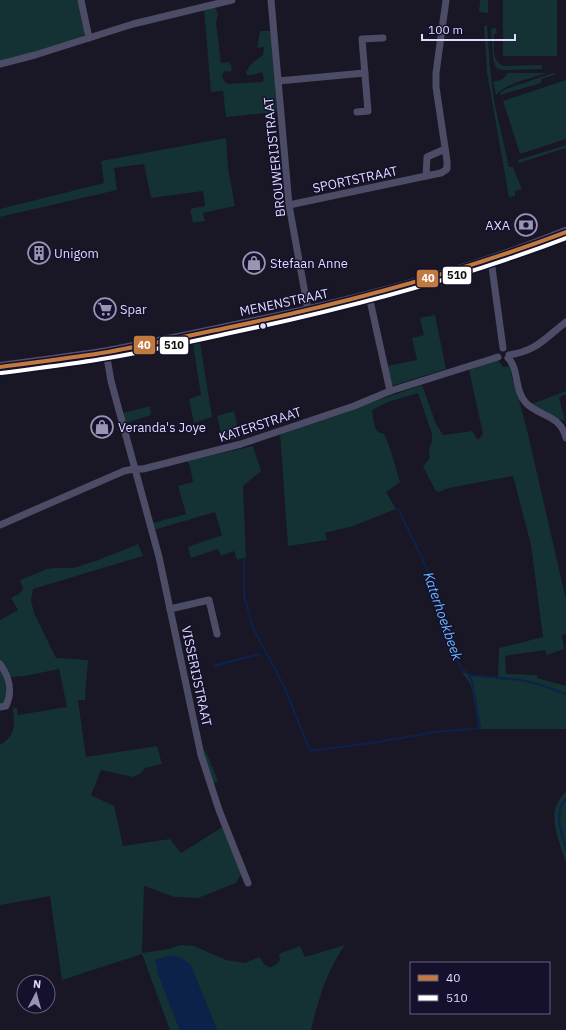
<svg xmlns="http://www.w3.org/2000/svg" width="566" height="1030" font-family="'IBM Plex Sans',sans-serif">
<rect width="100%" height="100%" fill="#191625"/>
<g fill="#143133">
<polygon points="0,0 79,0 85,31 84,35 80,38 41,51 0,61"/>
<polygon points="480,0 488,0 488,13 479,12"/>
<rect x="503" y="0" width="54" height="56"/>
<polygon points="215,7 218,14 216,23 221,63 229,62 231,65 232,70 230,72 225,71 222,75 224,81 228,84 262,82 264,79 262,72 253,75 247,75 246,72 251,64 263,55 264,47 257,48 260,31 271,31 277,112 226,117 223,91 211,92 204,9"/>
<polygon points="487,25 490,68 494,101 509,167 513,167 522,189 515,191 515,196 509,197 487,73 484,26"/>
<path d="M496,28l1,5 -3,1c0,12 -3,26 9,32l39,-1v4l-38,1 -6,-1 -3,-3 -2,-8 -2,-29z"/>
<path d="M508,73h39c-18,6 -38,9 -51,22l-3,-13 10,-3z"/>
<polygon points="553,73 557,74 541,79 541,83 500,95 501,92 506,89"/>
<polygon points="566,80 566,139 520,154 503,101"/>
<polygon points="226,138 228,168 235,206 203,213 205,221 193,223 190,209 205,206 203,191 151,198 144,164 114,168 117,190 0,217 0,209 104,183 101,161"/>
<polygon points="566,145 566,148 519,163 518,160"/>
<polygon points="435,315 446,369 391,386 387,366 417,360 412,338 424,335 420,318"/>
<polygon points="200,342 212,417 194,423 189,399 201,395 193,344"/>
<polygon points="494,361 499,361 503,367 510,366 512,378 519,400 528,434 566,600 566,634 562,635 564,649 547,655 545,650 505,656 506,674 537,675 537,678 566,686 566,729 479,729 471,685 462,672 471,675 498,677 499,648 543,637 531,545 513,476 449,488 438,492 435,490 423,466 430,458 429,447 432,442 432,434 418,393 388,402 372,410 375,428 378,432 384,434 389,445 400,482 386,492 396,509 353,526 325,533 327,540 288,546 280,434 422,385 436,424 443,435 472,431 478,440 483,434 469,370"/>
<polygon points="566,391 566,394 559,397 565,421 558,419 532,404"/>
<polygon points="150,406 151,415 126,423 123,413"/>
<polygon points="234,411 240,438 223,442 217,416"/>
<polygon points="253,446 261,471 243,486 246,557 237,560 234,551 221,556 218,549 191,558 188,547 222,535 215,512 154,530 153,523 186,514 178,486 193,482 190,466 187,461"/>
<path d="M138,544l5,12 -110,33 -2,11 3,13 22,45 32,2 -3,40h-7l8,57 71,-11 5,18 -17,4 -5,6 -7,3 -32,-7 -10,25 23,11 9,40 47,-7 11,14 43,-27 18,47 -6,10 -38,15 -23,-1 -31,-11 -2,67 26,-4 13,-4 13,1 32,14 19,3 15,-6c5,11 12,14 20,3l-1,-6 21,-8 5,11 40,-12c-18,25 -27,56 -34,85h-94l-27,-66 -32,9 22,57h-10l-28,-76 -80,26 -12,-84 -50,9v-160c17,-11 14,-19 13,-37h4l1,7 49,-8 -8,-38 -34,7 -14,1 -11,-16v-41l18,-10 -7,-12 9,-5 3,-4 -3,-9 27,-11 8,-1h18l23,-7z"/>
<path d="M0,668c7,11 7,22 5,35l-5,2z"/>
<polygon points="202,749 206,752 218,781 212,784"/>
<path d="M566,791v71c-5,-16 -17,-42 -9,-58 2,-5 6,-9 9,-13z"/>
</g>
<g fill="#0c224b">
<polygon points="260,653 261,655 215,667 214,664"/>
<polygon points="171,955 183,959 190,964 217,1030 180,1030 158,973 155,960"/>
</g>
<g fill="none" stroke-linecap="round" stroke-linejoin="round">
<g stroke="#0c224b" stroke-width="2">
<polyline points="398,509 435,585 456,657 461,668 469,675 521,680 541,685 566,694"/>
<polyline points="244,559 244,595 253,628 284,686 310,751 378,742 436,732 480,728 472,681 469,675"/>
<polyline points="566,798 560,808 559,822 566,850"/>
</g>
<polygon stroke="#4d4c66" stroke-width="5.5" points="276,321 276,323 259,327 259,325"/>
<g stroke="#4d4c66" stroke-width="7">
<polyline points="81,0 89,38"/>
<polyline points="271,0 289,205 308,310"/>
<polyline points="0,64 35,55 133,24 232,0"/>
<polyline points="278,81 365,73"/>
<polyline points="357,112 368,111 362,39 383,38"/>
<polyline points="426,176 427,157 445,149"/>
<polyline points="289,205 426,176 441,173 447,169 447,161 436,87 436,73 446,0"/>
<polyline points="491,260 503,348"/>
<polyline points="369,296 390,391"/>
<polyline points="106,352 111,381 159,557 201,755 219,810 248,883"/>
<path d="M509,355c28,-4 36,-17 57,-33"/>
<path d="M508,358c11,10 6,32 18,45 14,14 34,11 40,35"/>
<polyline points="0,525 124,471 134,469 143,469 241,444 354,406 390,391 498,357"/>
<polyline points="170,609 209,600 217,634"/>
<path d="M0,664c10,14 13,27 6,42l-6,1"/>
</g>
<path stroke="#504e6c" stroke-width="10" d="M0,367c36,-5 72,-9 108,-15 47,-9 95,-19 142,-29 108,-23 214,-50 316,-91"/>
<g stroke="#15102b" stroke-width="7">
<path id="bus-1" d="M0,367c36,-5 72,-9 108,-15 39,-7 79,-16 118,-24 116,-24 229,-54 340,-96"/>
</g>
<g stroke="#15102b" stroke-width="7">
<path id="bus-2" d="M1,373c36,-5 72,-9 107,-15 41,-7 81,-16 122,-25 114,-24 227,-53 336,-95"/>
</g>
<use href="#bus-1" stroke="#c27940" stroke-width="4"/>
<use href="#bus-2" stroke="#fff" stroke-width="4"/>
</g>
<defs>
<g id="bank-ring" transform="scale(1.15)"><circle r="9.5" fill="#15102b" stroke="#9a95b3" stroke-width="1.5"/><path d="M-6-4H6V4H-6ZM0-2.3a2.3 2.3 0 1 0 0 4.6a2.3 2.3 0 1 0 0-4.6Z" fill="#9a95b3"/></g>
<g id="building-ring" transform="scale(1.15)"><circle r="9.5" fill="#15102b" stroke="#9a95b3" stroke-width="1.5"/><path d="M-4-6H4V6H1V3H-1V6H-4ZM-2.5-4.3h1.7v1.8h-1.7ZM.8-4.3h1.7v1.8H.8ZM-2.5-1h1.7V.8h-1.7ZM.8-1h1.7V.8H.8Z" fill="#9a95b3"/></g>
<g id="shop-ring" transform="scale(1.15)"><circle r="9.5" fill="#15102b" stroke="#9a95b3" stroke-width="1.5"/><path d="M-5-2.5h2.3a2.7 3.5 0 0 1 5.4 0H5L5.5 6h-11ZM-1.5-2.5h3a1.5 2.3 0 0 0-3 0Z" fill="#9a95b3"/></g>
<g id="supermarket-ring" transform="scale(1.15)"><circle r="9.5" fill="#15102b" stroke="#9a95b3" stroke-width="1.5"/><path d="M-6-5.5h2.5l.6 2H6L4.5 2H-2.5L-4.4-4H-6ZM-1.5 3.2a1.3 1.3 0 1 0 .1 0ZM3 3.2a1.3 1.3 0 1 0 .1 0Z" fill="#9a95b3"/></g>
</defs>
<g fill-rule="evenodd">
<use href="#bank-ring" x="526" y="225"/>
<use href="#building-ring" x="39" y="253"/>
<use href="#shop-ring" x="254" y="263"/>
<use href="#supermarket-ring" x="105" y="309"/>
<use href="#shop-ring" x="102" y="427"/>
</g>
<circle fill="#dfdaff" stroke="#15102b" stroke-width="1.5" cx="263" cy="326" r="3.5"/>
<g text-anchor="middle" stroke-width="3" stroke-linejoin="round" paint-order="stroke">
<g font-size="13" fill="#dfdaff" stroke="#15102b">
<text transform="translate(274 157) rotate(-96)" y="5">BROUWERIJSTRAAT</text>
<text transform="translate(355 179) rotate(-12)" y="5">SPORTSTRAAT</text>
<text transform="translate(284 302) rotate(-12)" y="5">MENENSTRAAT</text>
<text transform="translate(260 424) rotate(-18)" y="5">KATERSTRAAT</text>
<text transform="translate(197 676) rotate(78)" y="5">VISSERIJSTRAAT</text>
</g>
<g font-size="13" fill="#dfdaff" stroke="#15102b" text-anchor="start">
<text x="510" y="230" text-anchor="end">AXA</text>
<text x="54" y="258">Unigom</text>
<text x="270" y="268">Stefaan Anne</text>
<text x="120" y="314">Spar</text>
<text x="118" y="432">Veranda's Joye</text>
</g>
<g font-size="14" font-style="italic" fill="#68b7ff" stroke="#15102b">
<text transform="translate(443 616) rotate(71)" y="5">Katerhoekbeek</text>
</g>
</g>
<g stroke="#15102b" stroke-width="1.5">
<rect x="442" y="266" width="30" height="19" rx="4" fill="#fff"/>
<rect x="416" y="269" width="23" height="19" rx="4" fill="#c27940"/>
<rect x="133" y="335" width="23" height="20" rx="4" fill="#c27940"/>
<rect x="159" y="336" width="30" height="19" rx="4" fill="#fff"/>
</g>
<g font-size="11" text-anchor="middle" font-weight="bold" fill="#fff">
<text x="428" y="282">40</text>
<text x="144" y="349">40</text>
</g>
<g font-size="11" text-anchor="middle" font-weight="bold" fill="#111">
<text x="457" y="279">510</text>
<text x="174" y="349">510</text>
</g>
<rect x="410" y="962" width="140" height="52" fill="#15102b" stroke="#666180"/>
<rect x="418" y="975" width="20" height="6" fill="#c27940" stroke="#666180"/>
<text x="446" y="982" font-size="12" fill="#dfdaff">40</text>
<rect x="418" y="995" width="20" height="6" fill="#ffffff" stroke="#666180"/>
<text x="446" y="1002" font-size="12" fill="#dfdaff">510</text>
<g transform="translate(36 994) rotate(6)"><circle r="19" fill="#15102b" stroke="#666180"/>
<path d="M0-3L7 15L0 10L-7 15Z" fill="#9a95b3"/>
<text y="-6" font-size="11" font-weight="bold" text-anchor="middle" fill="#dfdaff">N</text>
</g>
<path d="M422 34v6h93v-6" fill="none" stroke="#dfdaff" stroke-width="2"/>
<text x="428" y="34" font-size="12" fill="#dfdaff" stroke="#15102b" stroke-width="3" paint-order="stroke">100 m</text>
</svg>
